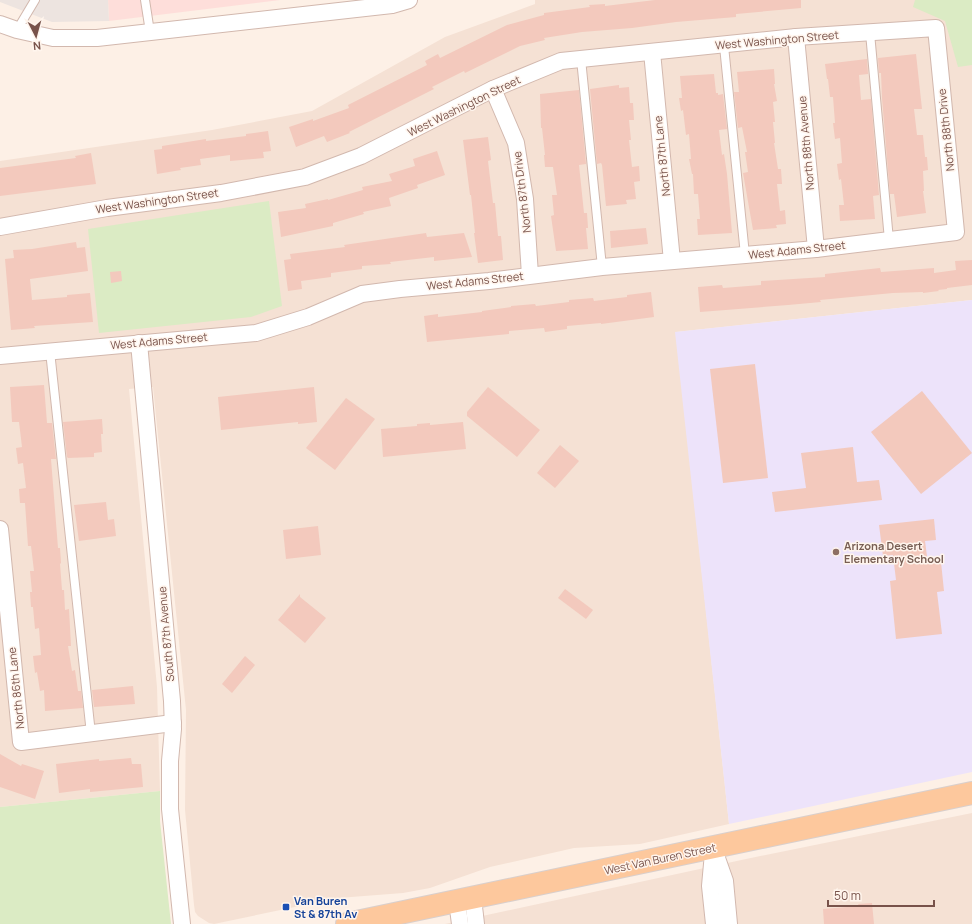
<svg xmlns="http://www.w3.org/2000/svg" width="972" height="924" font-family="Manrope,sans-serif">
<rect width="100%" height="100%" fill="#fdf0e6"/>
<g fill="#f5e1d4">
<polygon points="535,0 972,0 972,300 676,332 729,824 640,844 574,848 490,867 430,888 403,893 338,898 214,924 209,923 198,916 195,912 194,905 185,810 186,710 153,387 129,389 157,687 160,791 0,807 0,161 212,130 312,111 445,37 535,4"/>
<polygon points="972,813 972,924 445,924 746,859"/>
</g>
<polygon fill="#fededa" points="108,0 280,0 109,21"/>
<polygon fill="#ede4e0" points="0,0 108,0 109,21 52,22 0,2"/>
<polygon fill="#ede3fa" points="972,300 972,772 729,824 675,332"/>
<g fill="#dbebc4">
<polygon points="915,0 972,0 972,65 958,67 945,21 913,7"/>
<polygon points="269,201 282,306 251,317 99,333 88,229"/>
<polygon points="160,791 160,821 171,924 0,924 0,807"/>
</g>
<g fill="#f3c9bd">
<polygon points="655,0 801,0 801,8 736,14 736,17 676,22 632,28 582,32 544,38 545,40 520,46 465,73 464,71 432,87 434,89 349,132 350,133 327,142 324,136 296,147 289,127 313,119 313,121 349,108 348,105 427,65 425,61 438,54 440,58 507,25 544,15 544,13 590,7 589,5 605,4 605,6"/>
<polygon points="916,54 922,109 914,109 917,135 923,135 925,157 927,157 928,170 923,171 924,191 923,191 926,213 897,217 894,194 890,194 882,98 881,73 879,73 878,58"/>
<polygon points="867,59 868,74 859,75 861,100 871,99 879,195 873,196 875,219 840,221 839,205 844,205 841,179 839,180 837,164 842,163 840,138 835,139 833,123 835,123 833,97 830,97 828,79 827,79 825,64"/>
<polygon points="774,69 775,84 774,84 777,101 773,102 775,122 773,122 775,143 774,143 778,169 781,169 782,184 777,184 780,211 785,210 786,224 776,225 777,228 753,230 743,173 748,172 745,152 747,152 742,127 738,128 734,92 739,92 737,72"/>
<polygon points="714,74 716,93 718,93 718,95 723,94 727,129 719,130 722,155 724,154 727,174 732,233 698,235 697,219 700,219 698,194 694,194 693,174 692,174 689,159 691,159 689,134 686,135 683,110 681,111 679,98 682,98 680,76"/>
<polygon points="619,85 619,88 629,87 630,103 633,103 634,120 629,120 631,140 629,140 632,167 639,166 640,181 634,182 636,199 626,200 627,204 606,206 602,165 601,163 597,164 590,89"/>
<polygon points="579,90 586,164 579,165 584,213 587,213 588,228 586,228 588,249 556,251 551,216 554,215 552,195 557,195 553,167 545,167 544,155 545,155 542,128 541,128 540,94"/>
<polygon points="268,131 271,151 263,152 264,158 230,161 230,155 200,159 201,165 180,168 181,170 157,174 154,150 162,149 162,146 206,139 206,141 246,136 246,134"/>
<polygon points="488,137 491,160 488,161 493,203 495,203 498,236 501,236 503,260 478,263 474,233 475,233 471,195 470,195 463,140"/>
<polygon points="437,151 445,175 417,185 418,188 389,198 391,206 363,212 364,214 333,223 333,226 281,237 278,212 306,208 305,204 328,199 328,200 363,190 362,187 392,181 389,174 415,166 413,159"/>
<polygon points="91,153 96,184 0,196 0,168 76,158 75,156"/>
<polygon points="646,228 648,244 611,248 610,231"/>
<polygon points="426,233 427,237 464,233 472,257 434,261 434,257 390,262 391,264 362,266 362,269 331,273 331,277 301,281 302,289 288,291 284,260 291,259 290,254 345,247 344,245"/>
<polygon points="76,242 77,248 85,247 88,271 30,279 32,300 67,297 67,295 90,293 93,322 34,326 35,328 11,330 5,259 14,258 13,250 32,249"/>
<polygon points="972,260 972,285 947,288 947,289 938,290 939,291 923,293 923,292 893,293 820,300 821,302 788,305 700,312 698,287 722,285 723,288 761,285 761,281 825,277 825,274 880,268 881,272 934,268 934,273 956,270 955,261"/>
<polygon points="121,271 122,281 111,283 110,272"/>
<polygon points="651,292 654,317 601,324 601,323 567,326 567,329 545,332 544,328 509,331 509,334 427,342 424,316 438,314 438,317 482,312 482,311 511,307 511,306 535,304 536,306 569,302 569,300 593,298 594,301 627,297 627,295"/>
<polygon points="755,364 768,478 723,483 710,369"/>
<polygon points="44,385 47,423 52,423 56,459 51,459 58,548 60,548 61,563 60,564 62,590 64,590 65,610 69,609 71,646 68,646 72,671 75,670 78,691 81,691 83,708 45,711 44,690 40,691 37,672 35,673 33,656 41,655 39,628 35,629 33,607 31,607 30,592 32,592 30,571 34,571 31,546 28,546 25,503 20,503 19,489 26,488 23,463 18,464 16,448 22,447 19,422 12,422 10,387"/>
<polygon points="314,387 317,422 298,424 298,422 221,430 218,397"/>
<polygon points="488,387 540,430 517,457 467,416 467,412"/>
<polygon points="922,391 972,453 921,494 871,432"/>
<polygon points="346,398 375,419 335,470 306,448"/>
<polygon points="102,419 103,434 101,434 102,452 94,453 94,457 68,458 67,457 63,422"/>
<polygon points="463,422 466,449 383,457 381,429 417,426 417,424 430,423 430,425"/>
<polygon points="560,445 579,461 555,488 537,473"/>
<polygon points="853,447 857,482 879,480 882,500 775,512 772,492 806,488 801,453"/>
<polygon points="106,502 108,520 114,519 116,536 79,541 74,505"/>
<polygon points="934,519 936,540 925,541 928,564 941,562 944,591 937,592 942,634 896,639 890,581 896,580 893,555 883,556 879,525"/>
<polygon points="318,526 321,555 286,559 283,530"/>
<polygon points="565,589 593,610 586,619 558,598"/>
<polygon points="300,594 300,597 326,618 305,643 278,620"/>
<polygon points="245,656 255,665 232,693 222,684"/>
<polygon points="133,686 135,704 94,707 92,690"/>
<polygon points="0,754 21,766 22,764 44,771 35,799 0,787"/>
<polygon points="131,758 132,764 141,764 143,787 90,792 90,789 59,793 56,764 99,759 99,761"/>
<polygon points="872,903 874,924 824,924 823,909 859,906 858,904"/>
</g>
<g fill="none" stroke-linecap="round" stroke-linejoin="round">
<g stroke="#d2b8ae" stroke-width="10">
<g id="service">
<polyline points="145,0 150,32"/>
<polyline points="17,30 35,0"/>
<polyline points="870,33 889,240"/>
<polyline points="724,46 745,255"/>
<polyline points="581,59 602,267"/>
<polyline points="50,351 91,734"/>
</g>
</g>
<g stroke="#d2b8ae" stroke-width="18">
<g id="minor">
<polyline points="0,24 17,30 53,38 97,38 392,5 409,0"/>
<polyline points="796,37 816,249"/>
<polyline points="652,52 672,261"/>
<polyline points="493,89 516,143 525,199 530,275"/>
<polyline points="0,227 107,208 221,193 305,177 361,156 493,89 561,61 796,37 936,28 956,232 816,249 602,267 489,281 400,289 362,294 308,317 256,333 0,356"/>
<polyline points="139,343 172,701 173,729 170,761 170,809 182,924"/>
<polyline points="0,529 21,742 173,723"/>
<polyline points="713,847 725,881 729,924"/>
<polyline points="713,853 710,886 714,924"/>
<polyline points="473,898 476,924"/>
<polyline points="457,901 460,924"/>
</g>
</g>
<g stroke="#d9cfcc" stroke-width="24">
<polyline id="primary" points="347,924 972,793"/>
</g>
<use href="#service" stroke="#fff" stroke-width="8"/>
<use href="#minor" stroke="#fff" stroke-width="16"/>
<use href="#primary" stroke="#fdc89d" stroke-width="22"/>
</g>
<circle fill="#8d6e63" stroke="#fff5ed" stroke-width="1.5" cx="836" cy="552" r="4"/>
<rect fill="#1a4fb4" stroke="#fff5ed" stroke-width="1.5" x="282" y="903" width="8" height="8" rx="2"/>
<g text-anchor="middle" stroke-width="3" stroke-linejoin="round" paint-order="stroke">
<g font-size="11" fill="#78524a" stroke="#fff5ed">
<text transform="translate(777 40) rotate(-5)" y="4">West Washington Street</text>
<text transform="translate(464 106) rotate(-26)" y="4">West Washington Street</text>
<text transform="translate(946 130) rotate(-96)" y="4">North 88th Drive</text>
<text transform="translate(806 143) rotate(-95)" y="4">North 88th Avenue</text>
<text transform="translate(662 156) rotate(-96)" y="4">North 87th Lane</text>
<text transform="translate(522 192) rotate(-97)" y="4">North 87th Drive</text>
<text transform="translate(157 201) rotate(-8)" y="4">West Washington Street</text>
<text transform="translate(797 250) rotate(-6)" y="4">West Adams Street</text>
<text transform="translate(475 281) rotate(-6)" y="4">West Adams Street</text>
<text transform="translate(159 341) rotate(-5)" y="4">West Adams Street</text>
<text transform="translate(166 634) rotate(-95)" y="4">South 87th Avenue</text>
<text transform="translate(16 688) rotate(-96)" y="4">North 86th Lane</text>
<text transform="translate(660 859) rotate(-12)" y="4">West Van Buren Street</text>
</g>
<g font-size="11" font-weight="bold" fill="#785e54" stroke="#fff5ed" text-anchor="start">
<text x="844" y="550">Arizona Desert<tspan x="844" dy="13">Elementary School</tspan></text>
</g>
<g font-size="11" font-weight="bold" fill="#164399" stroke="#fff5ed" text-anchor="start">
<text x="294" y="905">Van Buren<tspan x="294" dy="13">St &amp; 87th Av</tspan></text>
</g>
</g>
<g transform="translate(36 36) rotate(174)" stroke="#fff5ed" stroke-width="3" paint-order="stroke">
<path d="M0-3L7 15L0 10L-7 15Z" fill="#78524a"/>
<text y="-6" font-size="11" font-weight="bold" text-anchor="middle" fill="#78524a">N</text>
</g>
<path d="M828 900v6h106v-6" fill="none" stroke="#78524a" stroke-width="2"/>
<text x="834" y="900" font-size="12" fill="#78524a" stroke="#fff5ed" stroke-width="3" paint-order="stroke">50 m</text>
</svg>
